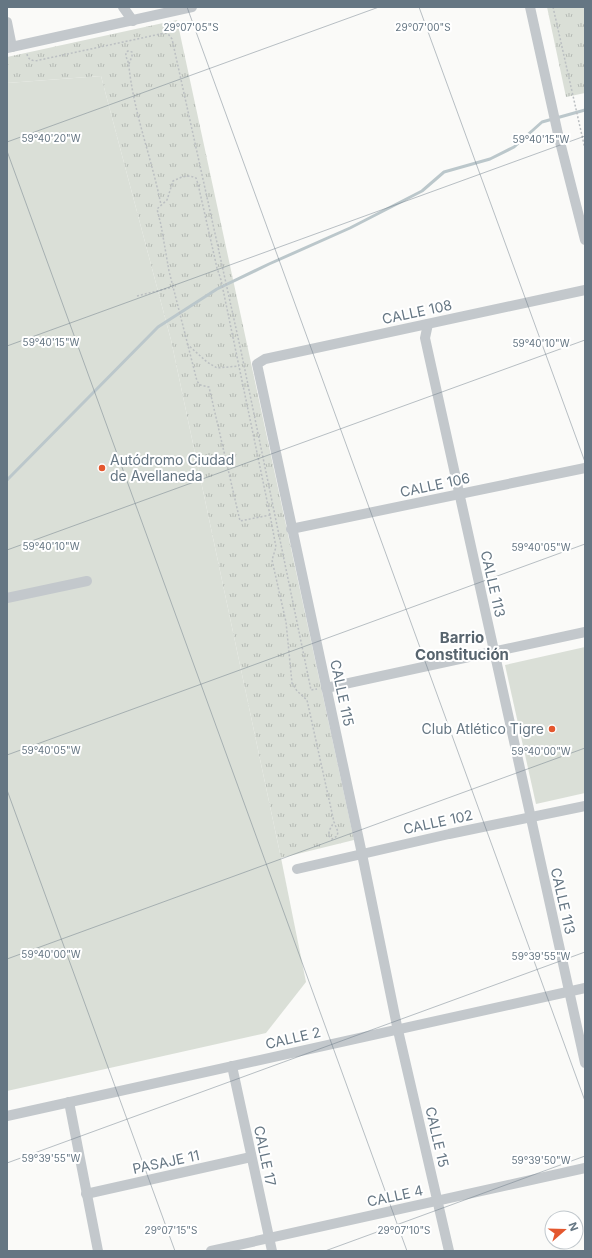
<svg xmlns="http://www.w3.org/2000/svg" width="592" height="1258" font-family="Inter,sans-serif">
<defs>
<pattern id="park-tufts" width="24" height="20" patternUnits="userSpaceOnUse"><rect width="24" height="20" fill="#dadfd7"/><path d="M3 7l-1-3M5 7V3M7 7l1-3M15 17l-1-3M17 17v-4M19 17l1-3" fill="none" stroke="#b4b9b4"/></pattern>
</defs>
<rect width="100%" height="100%" fill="#fafaf8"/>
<g fill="#dadfd7">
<polygon points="101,76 171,340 281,858 306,982 266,1033 7,1091 7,83"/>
<polygon points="585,647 585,793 536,804 505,665"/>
</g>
<g fill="url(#park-tufts)">
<polygon points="547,7 585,7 585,93 566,97"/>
<polygon points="177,20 354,840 281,858 171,340 101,76 7,83 7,57"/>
</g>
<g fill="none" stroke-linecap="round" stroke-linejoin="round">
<polyline stroke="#bbc7cb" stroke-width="3" points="7,480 158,327 217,289 269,264 350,228 422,191 444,172 490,159 514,147 542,122 585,110"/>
<g stroke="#bbbfc2" stroke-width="1.5" stroke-dasharray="2 2" stroke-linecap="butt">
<polyline points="553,7 585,149"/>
<path d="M27,54c1,5 4,6 8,7l130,-28 4,2 3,4 69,312 70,339 6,-1"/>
<path d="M129,64l3,-8v-4l-4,-1 -2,1c-1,6 3,9 3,15 5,47 23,92 32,138"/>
<polyline points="137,296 173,287"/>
<polyline points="187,344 207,362 217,368 239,366"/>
<path d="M270,515l-49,-235 -4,-12 -19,-84 -2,-6c-8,-4 -15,-1 -23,3l-6,19 -10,9 4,16 8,46 28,110 3,4 9,2 31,134 30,-6 6,32 -4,13 14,62 6,61 5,8 10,9 27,122 4,10 -1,4 -5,3 -3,-3v-5l5,-9"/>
</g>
<g stroke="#c3c8cc" stroke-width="10">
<polyline points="123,7 133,21"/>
<polyline points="530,7 558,134 585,240"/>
<polyline points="7,22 12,47"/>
<polyline points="7,48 192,7"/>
<polyline points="428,324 425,338 585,1063"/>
<polyline points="291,529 585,468"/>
<polyline points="7,598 87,581"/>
<polyline points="326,688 585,632"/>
<polyline points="297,869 449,834 585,806"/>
<polyline points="232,1066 272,1251"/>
<polyline points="69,1102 98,1251"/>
<polyline points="7,1116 585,988"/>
<polyline points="86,1194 251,1157"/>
<polyline points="211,1251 585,1168"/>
<polyline points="449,1251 397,1026 362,854 257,364 265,359 585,290"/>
</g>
</g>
<path fill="none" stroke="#657683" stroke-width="1" stroke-opacity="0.45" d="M187,7l398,1094M419,7l166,455M7,142l372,-135M7,151l400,1100M7,346l578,-210M7,550l578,-210M7,755l578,-211M7,790l168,461M7,959l578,-211M7,1163l578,-211M325,1251l260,-95"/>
<g fill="#e4572e" stroke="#fff" stroke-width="1.5">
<circle cx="102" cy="468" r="4"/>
<circle cx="552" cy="729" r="4"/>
</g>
<g text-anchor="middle" stroke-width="4" stroke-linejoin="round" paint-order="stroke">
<g font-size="14" fill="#657683" stroke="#fff">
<text transform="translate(417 312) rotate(-12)" y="5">CALLE 108</text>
<text transform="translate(435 485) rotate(-12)" y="5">CALLE 106</text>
<text transform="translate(493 584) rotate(77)" y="5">CALLE 113</text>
<text transform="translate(342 693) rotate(78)" y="5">CALLE 115</text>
<text transform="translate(438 822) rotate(-12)" y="5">CALLE 102</text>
<text transform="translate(563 901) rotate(77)" y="5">CALLE 113</text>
<text transform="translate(293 1038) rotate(-13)" y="5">CALLE 2</text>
<text transform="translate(437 1137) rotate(77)" y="5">CALLE 15</text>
<text transform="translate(265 1156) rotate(78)" y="5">CALLE 17</text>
<text transform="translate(166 1162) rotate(-12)" y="5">PASAJE 11</text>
<text transform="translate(395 1196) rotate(-12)" y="5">CALLE 4</text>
</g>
<g font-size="14" fill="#657683" stroke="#fff" text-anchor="start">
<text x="110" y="465">Autódromo Ciudad<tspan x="110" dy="16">de Avellaneda</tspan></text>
<text x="544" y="734" text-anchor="end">Club Atlético Tigre</text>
</g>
<g font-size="15" font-weight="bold" fill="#57646e" stroke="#fff">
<text x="462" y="643">Barrio<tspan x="462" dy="17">Constitución</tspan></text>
</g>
</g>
<g font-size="10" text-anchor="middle" fill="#657683" stroke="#fff" stroke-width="4" stroke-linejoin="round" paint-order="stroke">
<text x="191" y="31">29°07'05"S</text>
<text x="423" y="31">29°07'00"S</text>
<text x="51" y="142">59°40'20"W</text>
<text x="541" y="143">59°40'15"W</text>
<text x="51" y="346">59°40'15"W</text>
<text x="541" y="347">59°40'10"W</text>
<text x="51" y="550">59°40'10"W</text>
<text x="541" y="551">59°40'05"W</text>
<text x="51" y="754">59°40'05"W</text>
<text x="541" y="755">59°40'00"W</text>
<text x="51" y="958">59°40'00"W</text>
<text x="541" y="960">59°39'55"W</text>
<text x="51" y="1162">59°39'55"W</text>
<text x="541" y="1164">59°39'50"W</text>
<text x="171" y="1234">29°07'15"S</text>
<text x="404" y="1234">29°07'10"S</text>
</g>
<rect width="592" height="1258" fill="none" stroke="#657683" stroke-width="16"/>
<g transform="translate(564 1230) rotate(70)"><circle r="19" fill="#ffffff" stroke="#c1c8cd"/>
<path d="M0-3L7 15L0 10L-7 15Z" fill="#e4572e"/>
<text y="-6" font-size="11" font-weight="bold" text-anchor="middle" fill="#657683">N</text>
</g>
</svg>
